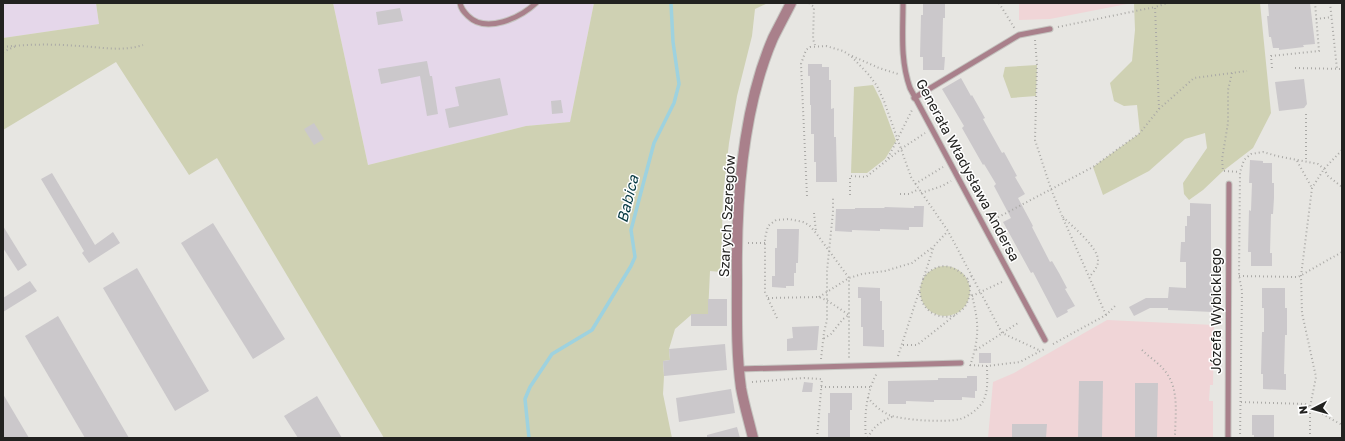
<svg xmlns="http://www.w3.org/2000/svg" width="1345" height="441" font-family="'Golos Text',sans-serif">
<rect width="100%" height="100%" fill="#e7e6e2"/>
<g fill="#e5d7ea">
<polygon points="3,3 96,3 99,24 3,38"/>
<polygon points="333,3 594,3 570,122 526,126 368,165"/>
</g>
<g fill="#f0d5d7">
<polygon points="1019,3 1132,3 1050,19 1019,20"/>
<polygon points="1107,320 1214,325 1213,385 1210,385 1209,401 1213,401 1213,438 988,438 993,382 1014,373"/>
</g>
<g fill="#cfd1b3">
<polygon points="96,3 333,3 368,165 526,126 570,122 594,3 768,3 755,9 752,36 737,96 729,143 723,195 721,272 710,271 708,314 691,315 675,329 669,349 670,360 663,361 664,376 663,394 672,438 384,438 217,158 189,175 116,62 3,130 3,38 99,24"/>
<polygon points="1134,3 1260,3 1271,113 1253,148 1223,171 1203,190 1189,200 1184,194 1183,183 1207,148 1205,133 1185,139 1149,171 1103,195 1093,167 1140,133 1137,105 1124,106 1114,101 1110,83 1132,61 1135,30"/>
<polygon points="1037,65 1036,96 1011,98 1003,76 1005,67"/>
<polygon points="873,85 881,101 896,141 885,159 867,173 851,173 854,87"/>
<circle cx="945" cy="291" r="25"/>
</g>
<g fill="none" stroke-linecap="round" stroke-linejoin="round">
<polyline stroke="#9ed2df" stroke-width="3.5" points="529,438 525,399 530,387 552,354 592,330 631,266 635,257 631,230 654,143 674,103 679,84 673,42 671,3"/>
</g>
<g fill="#cbc8cb">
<polygon points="923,3 945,3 945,18 943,18 942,57 945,57 944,70 923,70 923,57 920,57 921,15 923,15"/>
<polygon points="1276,3 1310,3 1315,44 1303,45 1304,47 1279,50 1279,48 1273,48 1271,37 1269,37 1267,16 1269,16 1268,4"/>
<polygon points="400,8 403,21 378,25 376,12"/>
<polygon points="427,61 430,76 432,76 438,114 427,116 420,76 381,84 378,69"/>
<polygon points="808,64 822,64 822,67 829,67 829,80 831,80 831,109 834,108 834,137 836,137 837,182 816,182 816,162 814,162 814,134 811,134 811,105 810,105 810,76 808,76"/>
<polygon points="500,78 508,115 449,128 445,109 459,106 455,87"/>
<polygon points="961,78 971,96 972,95 985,118 983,119 1002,153 1004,152 1017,176 1015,177 1025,194 1018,198 1033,226 1032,227 1050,262 1052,261 1059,273 1067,288 1065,289 1075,306 1067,310 1068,312 1057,318 1033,272 1031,273 1003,222 1011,218 994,186 996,184 984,164 983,165 962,128 964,126 942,89"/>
<polygon points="1304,79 1307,104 1304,108 1279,111 1275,82"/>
<polygon points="561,100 563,113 552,114 551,101"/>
<polygon points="314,123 324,139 314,145 304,129"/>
<polygon points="1250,160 1263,161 1263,163 1272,163 1272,183 1274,183 1274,198 1273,214 1271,214 1270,253 1272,253 1272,266 1251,266 1251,252 1248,252 1249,210 1251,211 1252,183 1249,183"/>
<polygon points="52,173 95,245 113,232 120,243 89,263 82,253 84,251 41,179"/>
<polygon points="1190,203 1211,204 1211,289 1214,289 1213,312 1168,310 1168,308 1150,308 1134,316 1129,307 1146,298 1168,298 1169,287 1186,288 1186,262 1180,262 1181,242 1185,242 1185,226 1187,226 1187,216 1190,216"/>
<polygon points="914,206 924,206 923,227 909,227 909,230 880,229 880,231 852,230 852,232 835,231 836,209 855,209 855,208 884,208 885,207 914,208"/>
<polygon points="213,223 285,339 253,359 181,243"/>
<polygon points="3,226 27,265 18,271 3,248"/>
<polygon points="777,229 799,229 798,263 796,263 796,273 794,273 794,286 786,286 786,288 772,287 772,276 775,276 775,248 777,248"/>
<polygon points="137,268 209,391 175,411 103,288"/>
<polygon points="30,281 37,291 3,312 3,298"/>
<polygon points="858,287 880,288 880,301 882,301 882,330 884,330 884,347 863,346 863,327 861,327 861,298 858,298"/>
<polygon points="1262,288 1285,288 1285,308 1287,308 1287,335 1285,335 1284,374 1286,374 1286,390 1263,389 1263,374 1261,374 1262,332 1264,332 1264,308 1262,308"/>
<polygon points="708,299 727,299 727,326 691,326 691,314 708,314"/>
<polygon points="58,316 129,438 85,438 25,336"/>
<polygon points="819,326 817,350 787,351 787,339 793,338 792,327"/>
<polygon points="725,344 727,370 664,376 663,361 670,360 669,349"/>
<rect x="979" y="353" width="12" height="10"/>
<polygon points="967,376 977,376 977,391 975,391 975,398 962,397 962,400 934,400 934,402 906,401 906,404 888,404 888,381 938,380 938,378 967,378"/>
<polygon points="1079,381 1103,381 1102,438 1078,438"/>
<polygon points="804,382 813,383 812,392 802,392"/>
<polygon points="1135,383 1158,383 1157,438 1135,438"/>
<polygon points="731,389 735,413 679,422 676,398"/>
<polygon points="830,393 852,393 852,410 850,410 850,438 828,438 828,413 830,413"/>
<polygon points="3,394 29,438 3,438"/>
<polygon points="317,396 342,438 298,438 284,416"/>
<polygon points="1252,415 1274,415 1274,438 1254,438 1254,435 1252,435"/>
<polygon points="1012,424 1047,424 1046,438 1012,438"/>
<polygon points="737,427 740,438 707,438 707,435"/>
</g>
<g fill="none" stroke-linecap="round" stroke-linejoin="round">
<g stroke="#c4c3bf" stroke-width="7">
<g id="service">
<path d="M460,3c1,6 4,9 8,13 18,18 52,2 68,-13"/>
<path d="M903,3c0,29 -3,57 7,85l135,252"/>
<polyline points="914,98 1019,35 1050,29"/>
<polyline points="739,369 961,363"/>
<polyline points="1228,438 1229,184"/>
</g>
</g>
<g stroke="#c4c3bf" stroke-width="12">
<path id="minor" d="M753,438c-4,-17 -9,-33 -12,-50 -5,-36 -4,-73 -4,-109 -1,-77 5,-169 36,-241 6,-12 12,-23 18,-35"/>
</g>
<g stroke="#aaa9a6" stroke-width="2" stroke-dasharray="1 3" stroke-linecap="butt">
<polyline points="809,3 814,7 813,39 815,45"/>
<polyline points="999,3 1015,29"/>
<polyline points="1330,3 1337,69"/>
<polyline points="1316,19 1332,17"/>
<polyline points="1058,27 1155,7"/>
<polyline points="1035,40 1037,65 1035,140 1051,189 1062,216 1106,315"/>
<path d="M3,47c25,-3 51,-3 77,-1 21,1 42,6 63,-1"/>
<polyline points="3,52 16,46"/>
<polyline points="852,56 879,68 898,74"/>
<polyline points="1272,68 1271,56 1319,51 1315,3"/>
<polyline points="1295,68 1342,69"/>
<polyline points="1232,73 1228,90 1228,123 1222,159 1223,171 1240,172"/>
<polyline points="1159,109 1155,7 1168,3"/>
<polyline points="1306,114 1306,162"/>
<polyline points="888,158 912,110"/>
<polyline points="1297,161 1312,188"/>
<polyline points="915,184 943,167"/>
<polyline points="921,193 942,186 951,181"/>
<polyline points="900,194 909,194 919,189"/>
<polyline points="850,195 850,176 866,177 901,149 925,133"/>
<polyline points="807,196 801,64 806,50 810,47 826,46 843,51 851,56 869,75 877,86 884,101 911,177 919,189 948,231 1002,333 1041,351"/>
<polyline points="814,213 816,232"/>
<path d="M1063,217c10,10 36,31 35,44 0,6 -5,12 -9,16"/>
<polyline points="991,221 1093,167 1140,133 1159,109 1194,78 1247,71"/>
<polyline points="748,243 765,243"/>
<polyline points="1239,276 1298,277 1342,252"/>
<path d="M923,279c12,-18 31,-16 44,0"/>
<polyline points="970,286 967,279 972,276"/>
<path d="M920,292c1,18 18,29 35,23"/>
<polyline points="972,296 1004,281"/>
<polyline points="819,297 849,278 862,274 885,271 912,263 933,247"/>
<polyline points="768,298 819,297 828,301 849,315 843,319 831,334 823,339"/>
<polyline points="777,318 765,292 765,238 768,226 776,220 789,219 803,222 809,225 816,233 849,278 849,359"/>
<polyline points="1053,344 1106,315 1115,306"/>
<path d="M903,345h14l47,-37c5,-7 6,-13 6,-22"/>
<polyline points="976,350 1018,323"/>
<path d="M1142,350c7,7 17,13 23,21 15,18 10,45 10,67"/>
<polyline points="898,356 934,246 948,231"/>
<polyline points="821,359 824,332 827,320 827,271 833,212 833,196"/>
<polyline points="970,365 987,366 1020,362 1046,348"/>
<path d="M970,366c10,-30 9,-44 1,-74"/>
<polyline points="752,382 804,378 822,379"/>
<polyline points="821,387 870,387"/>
<path d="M868,397c5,8 13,14 21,18 14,5 56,8 71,4 8,-2 18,-10 22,-16 7,-11 5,-25 5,-37"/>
<polyline points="1241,402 1305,404 1342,425"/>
<polyline points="817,438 822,379"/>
<path d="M866,438c-2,-22 0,-45 11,-65"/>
<path d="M868,438c5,-12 14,-17 26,-22"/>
<polyline points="1240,438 1242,291 1239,276 1240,172 1244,160 1251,154 1263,152 1277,156 1318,164 1324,169 1328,176 1342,187"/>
<polyline points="1310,438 1310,407 1316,377 1302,313 1301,276 1312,188 1324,169 1342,150"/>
</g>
<use href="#service" stroke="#a9808b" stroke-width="5"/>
<use href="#minor" stroke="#a9808b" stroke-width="10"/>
</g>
<g text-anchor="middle" stroke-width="3" stroke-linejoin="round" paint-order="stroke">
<g font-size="14" fill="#222220" stroke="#fff">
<text transform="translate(968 170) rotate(62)" y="5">Generała Władysława Andersa</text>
<text transform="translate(727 216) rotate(-87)" y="5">Szarych Szeregów</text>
<text transform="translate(1216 311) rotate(-90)" y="5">Józefa Wybickiego</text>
</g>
<g font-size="15" font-style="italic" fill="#063942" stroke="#fff">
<text transform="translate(628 199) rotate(-76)" y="5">Babica</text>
</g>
</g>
<rect width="1345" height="441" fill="none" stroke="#222220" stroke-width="8"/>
<g transform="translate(1313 409) rotate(264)" stroke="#ffffff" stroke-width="3" paint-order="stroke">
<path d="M0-3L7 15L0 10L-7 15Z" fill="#222220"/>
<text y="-6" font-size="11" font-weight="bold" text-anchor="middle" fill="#222220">N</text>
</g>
</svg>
